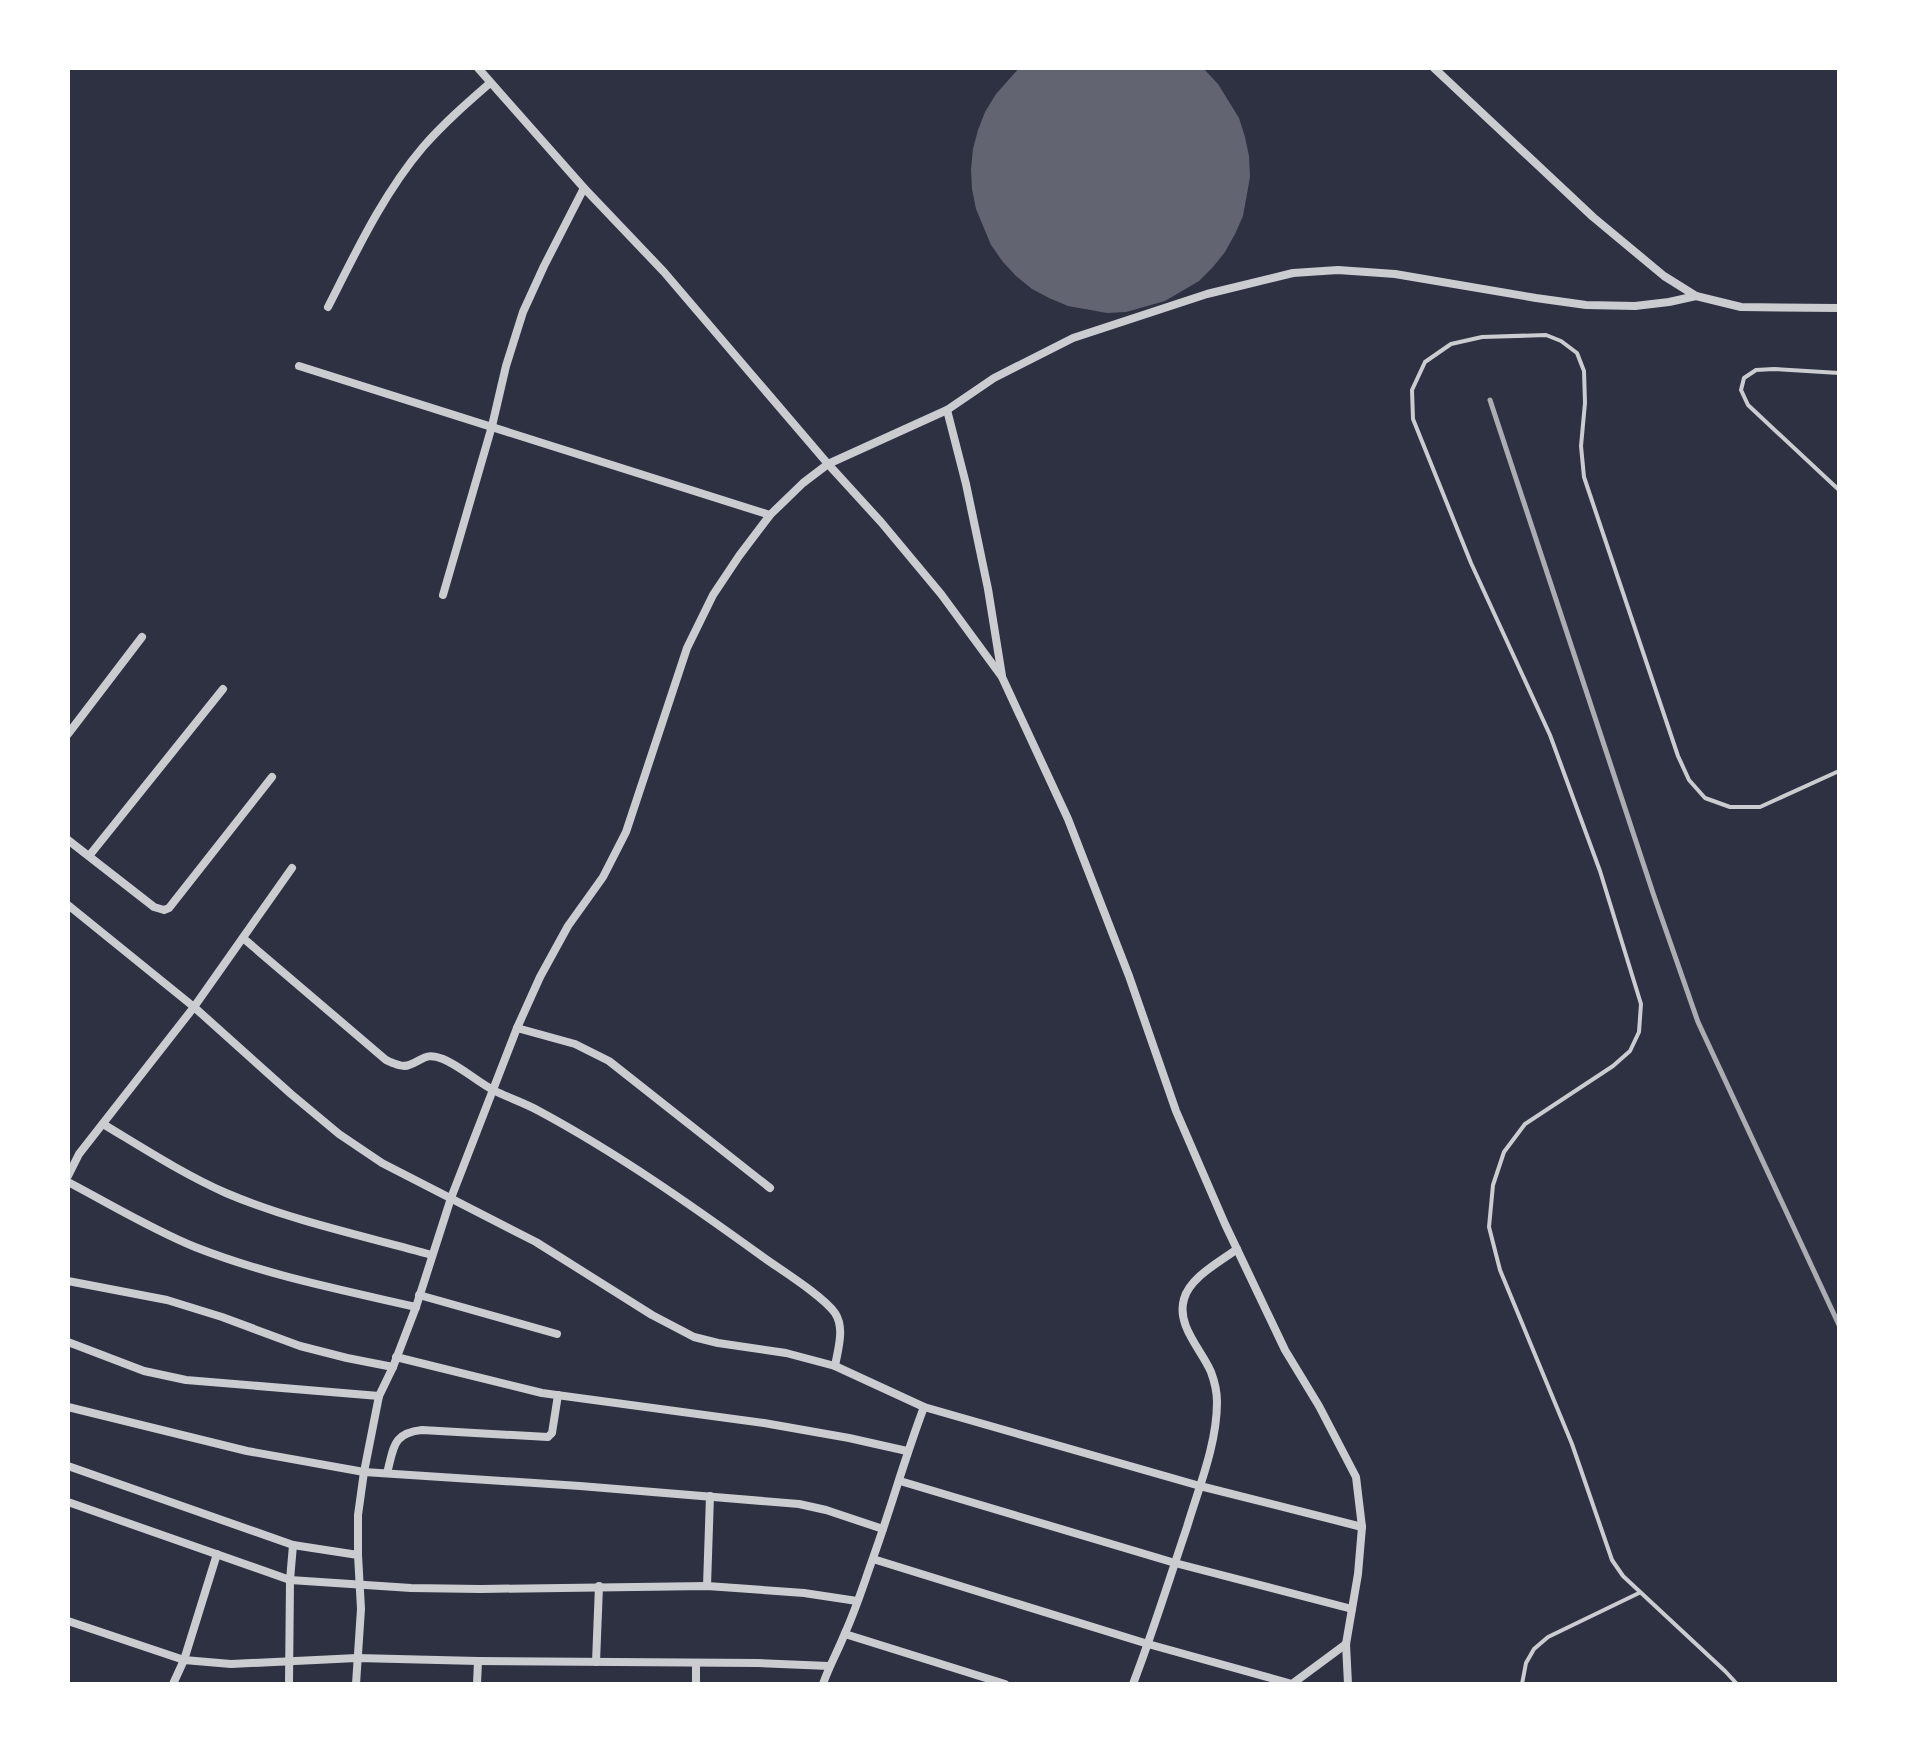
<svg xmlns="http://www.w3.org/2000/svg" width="1907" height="1752" font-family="'PT Sans',sans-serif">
<rect width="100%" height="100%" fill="#2d3142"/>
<polygon fill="#626471" points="1019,68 1203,68 1218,84 1239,118 1245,137 1249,156 1250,177 1243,216 1235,234 1225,252 1213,267 1199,281 1165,301 1126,312 1107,313 1068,306 1049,298 1032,289 1016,276 1003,262 991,245 976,209 972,189 971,169 973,149 978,130 985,112 996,94"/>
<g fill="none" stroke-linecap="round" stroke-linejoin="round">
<g stroke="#caccd0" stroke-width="4">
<polyline points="1839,373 1774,369 1756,370 1744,378 1741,390 1748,405 1839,490"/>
<polyline points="1522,1684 1526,1663 1534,1649 1548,1637 1639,1593"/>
<polyline points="1737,1684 1725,1671 1623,1576 1612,1560 1572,1444 1500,1270 1489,1227 1493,1185 1504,1152 1525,1124 1613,1066 1630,1051 1639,1032 1641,1004 1600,871 1550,735 1471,563 1413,419 1412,390 1425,362 1451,344 1482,337 1546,335 1561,341 1577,353 1584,371 1585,403 1581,446 1584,477 1678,756 1689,780 1705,798 1730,807 1760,807 1839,771"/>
</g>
<g stroke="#caccd0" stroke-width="8">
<polyline points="478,68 584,188 664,272 828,464 881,522 941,594 1002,677 1068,819 1129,976 1176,1111 1225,1224 1285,1350 1319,1406 1356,1477 1362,1527 1358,1574 1346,1644 1348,1684"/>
<polyline points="1434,68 1593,217 1664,276 1696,296 1741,307 1839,308"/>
<path d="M328,307c28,-55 55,-113 95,-160 21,-24 44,-44 67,-64"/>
<polyline points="299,366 770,515"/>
<polyline points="947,410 966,484 988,589 1002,676"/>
<polyline points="443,595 492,426 506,366 523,312 544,266 584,188"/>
<polyline points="68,734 142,637"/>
<polyline points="68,840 154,907 164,910 169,908 272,777"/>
<polyline points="89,856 223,689"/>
<polyline points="68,905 194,1007 291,1094 339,1134 382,1163 536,1242 652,1315 694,1337 718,1343 786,1353 835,1366 924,1407 1200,1486 1362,1527"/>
<path d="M243,938l143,122c7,3 16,8 23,5 15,-5 15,-13 34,-6 19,8 34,23 52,32 14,7 30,12 44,20 78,42 152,94 224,146 18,13 60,39 72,56 10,15 3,36 0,53"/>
<polyline points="517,1028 575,1044 609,1061 770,1188"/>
<path d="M103,1124c40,24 80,50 123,69 66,28 138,43 206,62"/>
<polyline points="68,1176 79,1154 194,1007 292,868"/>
<path d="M68,1182c42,22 83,47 127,65 71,28 147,43 221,60"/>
<polyline points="68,1281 167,1300 222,1317 300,1346 347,1358 393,1367"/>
<polyline points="419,1295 557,1334"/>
<polyline points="68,1342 144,1371 186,1380 379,1396"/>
<polyline points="396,1357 542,1393 764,1423 849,1438 907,1451"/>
<polyline points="68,1407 247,1451 364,1472 580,1486 799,1504 826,1510 883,1529"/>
<polyline points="68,1466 293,1545 358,1555"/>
<path d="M387,1473c7,-25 5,-40 35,-43l126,7 4,-4 6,-38"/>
<polyline points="900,1481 1175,1563 1352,1609"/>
<polyline points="68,1502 290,1580 411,1588 481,1589 707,1586 804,1593 857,1601"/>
<polyline points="873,1559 1148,1644 1292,1684 1346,1644"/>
<polyline points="707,1586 710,1496"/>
<polyline points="68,1621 184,1660 231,1664 357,1658 478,1661 758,1663 829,1666"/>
<polyline points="845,1634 1005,1684"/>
<polyline points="596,1662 599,1586"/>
<polyline points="173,1684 184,1660 217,1554"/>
<polyline points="289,1684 290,1580 293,1545"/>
<polyline points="356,1684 361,1609 358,1555 358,1515 364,1472 379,1396 393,1367 416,1307 451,1198 517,1028 540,977 568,926 603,877 626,832 687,648 713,595 739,556 770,515 803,483 828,464 947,410 994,378 1073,338 1207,294 1293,273 1338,270 1395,274 1536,298 1586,305 1635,306 1669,302 1696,296"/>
<polyline points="477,1684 478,1661"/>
<polyline points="696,1684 696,1663"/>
<path d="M823,1684c6,-18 15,-33 22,-51 11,-24 19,-50 28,-75 18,-50 32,-101 51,-151"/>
<path d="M1133,1684c20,-52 36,-104 54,-157 12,-40 30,-83 30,-125 0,-9 -3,-22 -6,-30 -9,-22 -35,-46 -27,-73 6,-22 36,-37 53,-50"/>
</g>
<polyline stroke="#abadb3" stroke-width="5" points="1490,400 1654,896 1698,1022 1839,1325"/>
</g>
<rect width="1907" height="1752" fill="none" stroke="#ffffff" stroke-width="140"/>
</svg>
